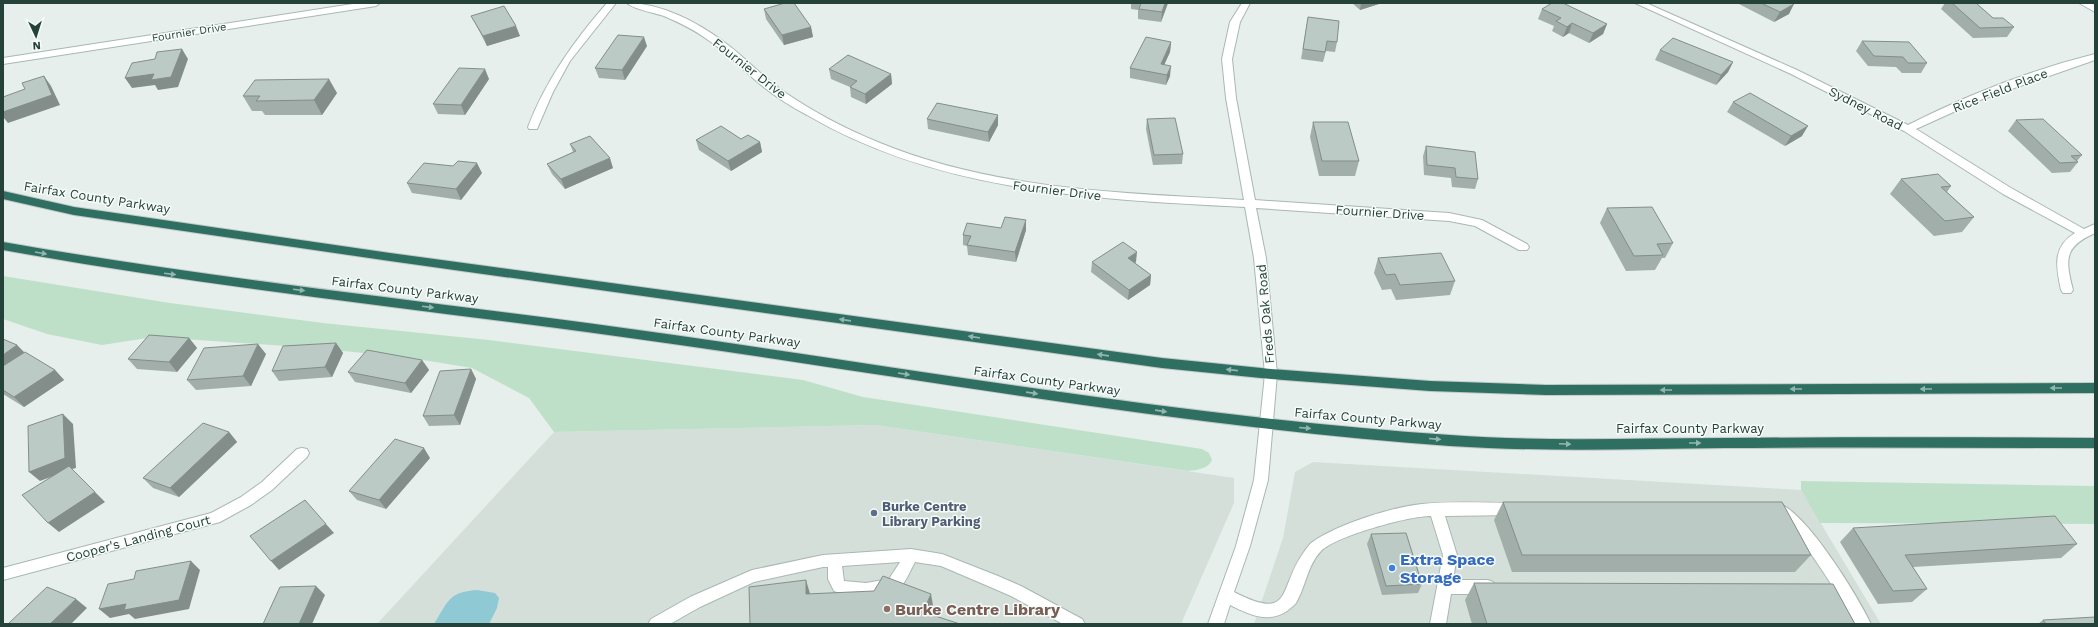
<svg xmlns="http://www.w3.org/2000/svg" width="2098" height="627" font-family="'Work Sans',sans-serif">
<rect width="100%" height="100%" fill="#e6efeb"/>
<g fill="#d4dfda">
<polygon points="875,425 1234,478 1234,503 1181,624 377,624 554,432"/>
<polygon points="1313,462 1801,490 1881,624 1254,624 1283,538 1295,472"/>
</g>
<g fill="#bfe0c8">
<path d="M3,276l167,27 153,20 166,17 314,40 60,17 339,52 7,4 3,7c-4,9 -15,10 -24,11l-313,-46 -321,7 -25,-34 -57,-30 -61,-10 -96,-10 -161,-11 -52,8 -55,-11 -44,-15z"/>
<polygon points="1801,481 2095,486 2095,524 1820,523 1801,490"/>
</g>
<path fill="#8ec9d4" d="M477,590l18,3 4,5 -2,10 -8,16h-55c14,-22 14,-32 43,-34z"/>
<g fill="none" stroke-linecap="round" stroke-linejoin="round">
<g stroke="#a8b8b2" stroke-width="2">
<g id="minor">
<polygon points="359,3 380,3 376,6 3,64 3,58"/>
<path d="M607,3h9l-46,58 -17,31 -16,37h-8l-1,-2c18,-47 46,-86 79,-124z"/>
<path d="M627,3c34,0 70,19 97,39 21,15 38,35 59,49 30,21 63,38 97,52 115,47 241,50 364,57l-18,-102 -4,-39 8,-37 12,-19h8l-10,19 -8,37 4,39 19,102 194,13 33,7 45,24 2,3 -2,3h-8l-44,-24 -26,-5 -193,-13 10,50 11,116 -9,106 -18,66 -16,46c60,31 44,-5 70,-40 3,-4 6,-9 10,-11 25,-17 78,-34 108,-37 31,-3 63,-1 94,-1l5,2 2,4 -2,4 -5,2 -71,1 12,39 -4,25h35l5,2 2,5 -2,5 -5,2h-37l-5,30h-16l13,-69 -12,-39c-22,0 -95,20 -110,35 -14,15 -15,35 -25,52 -2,3 -6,5 -9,8 -19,13 -39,3 -57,-6l-6,19h-16l28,-78 18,-66 11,-106 -11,-116 -9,-51c-150,-8 -305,-14 -438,-92 -19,-10 -37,-22 -53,-36 -15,-13 -29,-28 -46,-39 -13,-10 -28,-17 -44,-24 -9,-3 -31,-7 -37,-13z"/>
<path d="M1635,3h11l151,67 111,55c59,-30 123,-55 187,-71v6l-115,40 -64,29 95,59 73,41 11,-5v9c-31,14 -30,26 -22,57l-2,3h-8l-2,-3c-5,-23 -9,-43 14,-57l-72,-39 -99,-63 -113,-57z"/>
<polygon points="2079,3 2090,3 2095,5 2095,12"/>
<polygon points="302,448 307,449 309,453 307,457 272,490 251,505 220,522 3,580 3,568 211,513 241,497 262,482 297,449"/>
<path d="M1778,503c29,10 79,92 93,121h-16c-17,-30 -35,-59 -56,-86 -7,-9 -24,-21 -28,-29l2,-4z"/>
<path d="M911,549l31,5 56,22 23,10 61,33 3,5h-22l-52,-28 -23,-10 -47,-20 -26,-4c-5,9 -9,20 -16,27 -13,10 -51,7 -65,2l-6,-12v-12h-5l-69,15 -54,25 -30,17h-22l3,-5 39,-22 62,-27 71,-15zM900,562l-11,17 -23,4 -22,-2 -2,-15z"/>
</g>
</g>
<g stroke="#c2cac8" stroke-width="2">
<g id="highway">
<polygon points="3,191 74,207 390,253 1162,358 1271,369 1430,381 1546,385 2095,383 2095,393 1546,395 1430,391 1271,379 1162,368 390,261 74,215 3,199"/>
<path d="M3,242c222,39 447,61 671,93 258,37 515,82 776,100 91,7 183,3 275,3 123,-1 247,-1 370,0v10c-123,0 -247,-1 -370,0 -92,1 -184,4 -275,-2 -261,-19 -518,-65 -777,-102 -223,-32 -448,-54 -670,-94z"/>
</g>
</g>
<use href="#minor" fill="#fff" fill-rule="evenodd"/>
<use href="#highway" fill="#2f6f62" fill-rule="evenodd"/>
</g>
<g fill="#a1aea9">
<polygon points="1131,3 1168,3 1161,22 1138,19 1138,10 1131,9"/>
<polygon points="1352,3 1382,3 1360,10"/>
<polygon points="1737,3 1792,3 1789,14 1774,22"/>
<polygon points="1945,3 1976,3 1993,18 2014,27 2007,37 1973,38 1941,9"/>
<polygon points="764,9 811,27 813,37 784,45 766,19"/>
<polygon points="1542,9 1607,24 1603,34 1589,43 1569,33 1563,37 1552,31 1554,26 1538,19"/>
<polygon points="471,16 520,36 487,46 476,25"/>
<polygon points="1308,17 1337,42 1335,52 1326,51 1323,62 1301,59"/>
<polygon points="1862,41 1927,63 1921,73 1902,73 1896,67 1868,66 1856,51"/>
<polygon points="1171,42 1170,52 1164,65 1170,76 1166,85 1130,78 1130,68"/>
<polygon points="647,46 625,80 599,78 595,68"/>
<polygon points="1660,50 1733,62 1728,72 1716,85 1655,60"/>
<polygon points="829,69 891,74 892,84 866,104 851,97 850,87 831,79"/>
<polygon points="489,79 465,115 438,114 433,104"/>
<polygon points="337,93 322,115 265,115 262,111 252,111 243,96"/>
<polygon points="1733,102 1802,136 1785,146 1727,112"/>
<polygon points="927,119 998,125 989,142 928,129"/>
<polygon points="1147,119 1183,154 1182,164 1153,165 1146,129"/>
<polygon points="2016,120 2082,155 2077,161 2078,162 2070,172 2052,173 2008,131"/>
<polygon points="1313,122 1359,161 1355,176 1319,176 1310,137"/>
<polygon points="741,139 760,142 762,152 731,171 699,150 696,140"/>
<polygon points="570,144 613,168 565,189 552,174 547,164 573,152"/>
<polygon points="1426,146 1478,179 1475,189 1452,187 1451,178 1424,175 1423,156"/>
<polygon points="482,173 461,200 412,193 407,183"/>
<polygon points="1901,179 1951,186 1947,192 1974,217 1962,232 1934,236 1890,194"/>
<polygon points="1607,208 1673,243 1665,258 1662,258 1655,270 1626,271 1600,223"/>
<polygon points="1001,228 1026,230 1016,262 968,255 967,246 963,245 963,235"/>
<polygon points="1378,258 1455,281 1450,295 1396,300 1391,289 1382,290 1374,273"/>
<polygon points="1092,262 1136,262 1135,263 1151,275 1150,285 1128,300 1091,272"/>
<polygon points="189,338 197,348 177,372 137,369 128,359"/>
<polygon points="3,339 17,345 24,353 55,370 64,380 24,407 3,394"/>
<polygon points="336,343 343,353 332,377 279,381 272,371"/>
<polygon points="266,354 251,386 196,390 187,380"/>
<polygon points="422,360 429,370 411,393 355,382 348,372"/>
<polygon points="471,369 476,379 460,425 429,426 423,416"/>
<polygon points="229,432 237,442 179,497 153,488 143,478"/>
<polygon points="430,458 386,509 357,500 349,491"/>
<polygon points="1503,502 1811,555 1795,572 1512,572 1494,520"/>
<polygon points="1853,528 2077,544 2061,558 1913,567 1927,589 1912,602 1878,604 1840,542"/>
<polygon points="1371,534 1422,584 1418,593 1382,595 1367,544"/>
<polygon points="1474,583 1855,624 1472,624 1465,600"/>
<polygon points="2043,620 2095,624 2038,624"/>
</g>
<g fill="#838d89">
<polygon points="1165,3 1168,3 1161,22 1162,12"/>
<polygon points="1361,3 1382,3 1360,10"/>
<polygon points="1794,4 1789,14 1774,22 1780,12"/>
<polygon points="1572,23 1569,33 1563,37 1567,27"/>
<polygon points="1607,24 1603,34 1589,43 1593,33"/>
<polygon points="516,26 520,36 487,46 483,36"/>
<polygon points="811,27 813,37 784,45 782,35"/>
<polygon points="644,37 647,46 625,80 622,70"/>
<polygon points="1171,42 1170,52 1160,74 1161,64"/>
<polygon points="182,49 188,59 178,87 158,90 155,85 132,88 125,78"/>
<polygon points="1733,62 1728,72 1716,85 1721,75"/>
<polygon points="1171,66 1170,76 1166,85 1167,75"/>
<polygon points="485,69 489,79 465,115 461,105"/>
<polygon points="891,74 892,84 866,104 865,94"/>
<polygon points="44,76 51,86 60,105 8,123 4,118 3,118 3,112"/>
<polygon points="329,79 337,93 322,115 314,100"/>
<polygon points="998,115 998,125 989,142 988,132"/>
<polygon points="1808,126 1802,136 1785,146 1791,136"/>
<polygon points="760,142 762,152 731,171 728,161"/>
<polygon points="610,158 613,168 565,189 561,179"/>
<polygon points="477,163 482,173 461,200 456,189"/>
<polygon points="1026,220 1026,230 1016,262 1015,252"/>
<polygon points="1137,252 1136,262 1128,268 1128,258"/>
<polygon points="1151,275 1150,285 1128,300 1129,290"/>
<polygon points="189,338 197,348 177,372 169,362"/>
<polygon points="336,343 343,353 332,377 325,367"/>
<polygon points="258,344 266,354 251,386 243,376"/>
<polygon points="17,345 27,355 3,372 3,355"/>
<polygon points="422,360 429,370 411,393 405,383"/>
<polygon points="471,369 476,379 460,425 454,415"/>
<polygon points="55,370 64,380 24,407 14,397"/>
<polygon points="63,414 73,424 76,468 72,469 105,502 59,532 48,523 72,469 40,481 29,472"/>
<polygon points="229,432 237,442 179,497 170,488"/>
<polygon points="424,448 430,458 386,509 379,500"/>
<polygon points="326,524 334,533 279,570 271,561"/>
<polygon points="191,561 200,570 189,609 135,619 129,614 110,618 99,609"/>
<polygon points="806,580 811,597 806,594"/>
<polygon points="316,586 325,595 312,624 299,624"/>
<polygon points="931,594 934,611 927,624 923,612"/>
<polygon points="76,599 87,608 71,624 50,624"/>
</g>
<g fill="#bbcac4" stroke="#838d89">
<polygon points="785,3 794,3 811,27 782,35 764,9"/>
<polygon points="1141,3 1165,3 1162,12 1139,9"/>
<polygon points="1552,3 1563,3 1607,24 1593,33 1572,23 1567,27 1556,21 1561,18 1542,9"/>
<polygon points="1761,3 1792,3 1794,4 1780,12"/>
<polygon points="1952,3 1976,3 1993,18 2003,18 2014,27 1980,28"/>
<polygon points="504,6 516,26 483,36 471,16"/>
<polygon points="1308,17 1339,21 1337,42 1327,41 1325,52 1303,49"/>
<polygon points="618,35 644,37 622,70 595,68"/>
<polygon points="1146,37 1171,42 1161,64 1171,66 1167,75 1130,68"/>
<polygon points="1673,38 1733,62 1721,75 1660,50"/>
<polygon points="1862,41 1909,42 1927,63 1908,63 1903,57 1874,56"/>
<polygon points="182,49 171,77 151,80 154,74 125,78 132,63 155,59 157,52"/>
<polygon points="848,55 891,74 865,94 850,87 857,81 829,69"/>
<polygon points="459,68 485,69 461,105 433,104"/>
<polygon points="44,76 52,95 3,112 3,97 25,89 22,83"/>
<polygon points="329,79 314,100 256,101 260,96 243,96 255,80"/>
<polygon points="1750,93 1808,126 1791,136 1733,102"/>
<polygon points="937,103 998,115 988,132 927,119"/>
<polygon points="1175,118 1183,154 1154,155 1147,119"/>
<polygon points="2043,119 2082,155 2071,156 2078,162 2060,163 2016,120"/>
<polygon points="1313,122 1348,122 1359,161 1322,161"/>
<polygon points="721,126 741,139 748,135 760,142 728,161 696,140"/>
<polygon points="590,136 610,158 561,179 547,164 576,151 570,144"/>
<polygon points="1426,146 1475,152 1478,179 1456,177 1455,168 1427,165"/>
<polygon points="458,161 477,163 456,189 407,183 424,163 453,166"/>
<polygon points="1938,174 1951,186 1941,187 1974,217 1945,221 1901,179"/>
<polygon points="1652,207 1673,243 1657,244 1663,255 1634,256 1607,208"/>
<polygon points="1005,217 1026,220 1015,252 967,245 971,236 963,235 967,223 1001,228"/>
<polygon points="1123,242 1137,252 1128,258 1151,275 1129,290 1092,262"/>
<polygon points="1441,253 1455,281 1400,285 1395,274 1386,275 1378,258"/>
<polygon points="149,335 189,338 169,362 128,359"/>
<polygon points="3,339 17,345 3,355"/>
<polygon points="336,343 325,367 272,371 283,346"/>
<polygon points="258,344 243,376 187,380 204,348"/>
<polygon points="367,350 422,360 405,383 348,372"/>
<polygon points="25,352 55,370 14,397 3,390 3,366"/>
<polygon points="471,369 454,415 423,416 440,371"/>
<polygon points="63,414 65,458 29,472 28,426"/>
<polygon points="203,423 229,432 170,488 143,478"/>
<polygon points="395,439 424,448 379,500 349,491"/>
<polygon points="69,466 95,492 48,523 22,495"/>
<polygon points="305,500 326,524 271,561 250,536"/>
<polygon points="1503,502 1782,502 1811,555 1522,555"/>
<polygon points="2055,516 2077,544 1905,555 1927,589 1893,591 1853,528"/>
<polygon points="1406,533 1422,584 1386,586 1371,534"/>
<polygon points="191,561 179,600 124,610 126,604 99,609 108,584 134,579 136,571"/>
<polygon points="883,576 931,594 923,612 960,624 750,624 749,587 806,580 806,594 874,591"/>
<polygon points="1474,583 1833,584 1855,624 1487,624"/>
<polygon points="316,586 299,624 263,624 280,587"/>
<polygon points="47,587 76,599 50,624 8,624"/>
<polygon points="2095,617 2095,624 2046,624 2043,620"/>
</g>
<defs><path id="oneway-solid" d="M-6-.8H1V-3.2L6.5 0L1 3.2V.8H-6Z"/></defs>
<g fill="#93b5ae">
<use href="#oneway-solid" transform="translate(41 253) rotate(10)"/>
<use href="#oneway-solid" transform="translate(170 274) rotate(7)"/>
<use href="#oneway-solid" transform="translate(299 290) rotate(7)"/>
<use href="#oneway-solid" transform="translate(428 307) rotate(7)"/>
<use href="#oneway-solid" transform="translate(845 320) rotate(-172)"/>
<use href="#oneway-solid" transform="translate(974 337) rotate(-172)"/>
<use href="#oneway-solid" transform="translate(1103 355) rotate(-172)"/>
<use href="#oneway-solid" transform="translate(1232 370) rotate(-174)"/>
<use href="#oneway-solid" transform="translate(904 374) rotate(9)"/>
<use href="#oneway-solid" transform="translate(2056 388) rotate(180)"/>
<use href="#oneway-solid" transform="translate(1796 389) rotate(180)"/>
<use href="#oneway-solid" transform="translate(1926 389) rotate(180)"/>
<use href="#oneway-solid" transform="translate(1666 390) rotate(180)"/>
<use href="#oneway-solid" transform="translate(1032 393) rotate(8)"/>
<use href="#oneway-solid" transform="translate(1161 411) rotate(8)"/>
<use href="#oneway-solid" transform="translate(1305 428) rotate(5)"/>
<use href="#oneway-solid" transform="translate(1435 439) rotate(5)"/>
<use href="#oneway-solid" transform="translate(1695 443)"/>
<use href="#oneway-solid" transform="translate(1565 444) rotate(2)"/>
</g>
<circle fill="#5c6f8a" stroke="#f7fbf9" stroke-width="1.5" cx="874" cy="513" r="4"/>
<circle fill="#3f7fe0" stroke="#f7fbf9" stroke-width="1.5" cx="1392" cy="568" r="4"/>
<circle fill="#8d6e63" stroke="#f7fbf9" stroke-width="1.5" cx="887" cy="609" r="4"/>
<g text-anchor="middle" stroke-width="3" stroke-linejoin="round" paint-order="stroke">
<g font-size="11" fill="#24423a" stroke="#f7fbf9">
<text transform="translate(189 32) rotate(-9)" y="4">Fournier Drive</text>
</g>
<g font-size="13" fill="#24423a" stroke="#f7fbf9">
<text transform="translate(750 68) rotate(38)" y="5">Fournier Drive</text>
<text transform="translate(2000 90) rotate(-21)" y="5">Rice Field Place</text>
<text transform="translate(1866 108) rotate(27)" y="5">Sydney Road</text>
<text transform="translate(1057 190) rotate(7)" y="5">Fournier Drive</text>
<text transform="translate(97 197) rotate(9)" y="5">Fairfax County Parkway</text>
<text transform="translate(1380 212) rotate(4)" y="5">Fournier Drive</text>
<text transform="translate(405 289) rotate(7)" y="5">Fairfax County Parkway</text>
<text transform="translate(1265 314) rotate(-95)" y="5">Freds Oak Road</text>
<text transform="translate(727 332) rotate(8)" y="5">Fairfax County Parkway</text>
<text transform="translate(1047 380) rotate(8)" y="5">Fairfax County Parkway</text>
<text transform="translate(1368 418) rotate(5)" y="5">Fairfax County Parkway</text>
<text x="1690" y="433">Fairfax County Parkway</text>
<text transform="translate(138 538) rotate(-15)" y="5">Cooper's Landing Court</text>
</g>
<g font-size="13" font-weight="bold" fill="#4e5e75" stroke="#f7fbf9" text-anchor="start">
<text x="882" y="511">Burke Centre<tspan x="882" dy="15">Library Parking</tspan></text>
</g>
<g font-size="16" font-weight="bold" fill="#366cbe" stroke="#f7fbf9" text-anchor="start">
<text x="1400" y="565">Extra Space<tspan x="1400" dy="18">Storage</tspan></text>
</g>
<g font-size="16" font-weight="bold" fill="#785e54" stroke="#f7fbf9" text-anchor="start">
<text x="895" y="615">Burke Centre Library</text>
</g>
</g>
<rect width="2098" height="627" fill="none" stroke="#24423a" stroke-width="8"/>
<g transform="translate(36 36) rotate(176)" stroke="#f7fbf9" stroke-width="3" paint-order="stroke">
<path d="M0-3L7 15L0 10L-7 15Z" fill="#24423a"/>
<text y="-6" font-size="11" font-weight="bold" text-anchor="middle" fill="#24423a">N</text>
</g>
</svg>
